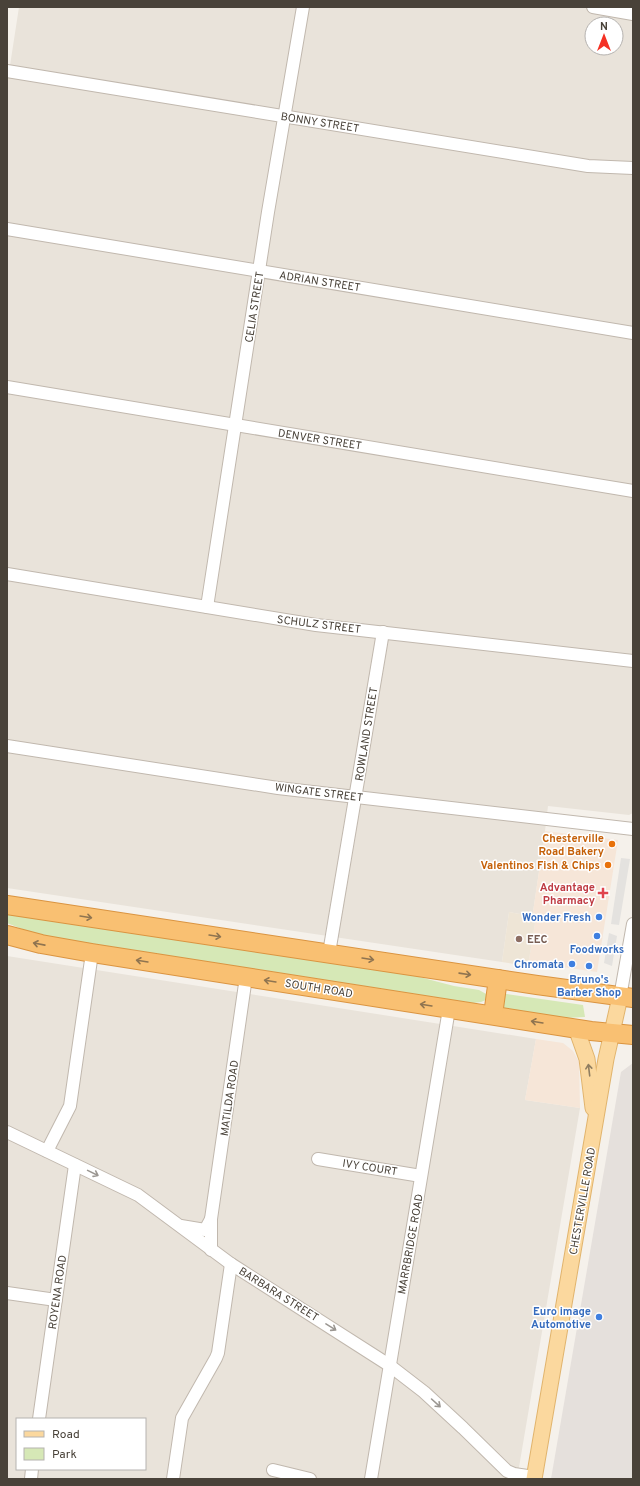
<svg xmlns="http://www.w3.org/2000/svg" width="640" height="1486" font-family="Overpass,sans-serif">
<rect width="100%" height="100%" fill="#f5f1eb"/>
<g fill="#e9e3da" fill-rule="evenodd">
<path d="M19,7h614v806l-4,2 -81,-9 -3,25 -12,81 3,5 -27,-5 -7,50 -495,-74v-803zM592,24h24v24h-24z"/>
<path d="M7,956l529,83 -11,61 55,8 -63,371h-510zM17,1419h128v50h-128z"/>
</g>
<g fill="#f6e6d8">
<polygon points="545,831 618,840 597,972 534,963 528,966 536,917 533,912"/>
<polygon points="536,1039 563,1043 573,1051 579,1062 580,1108 525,1100"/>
</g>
<polygon fill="#e5e0dc" points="633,1063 633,1479 551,1479 621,1072"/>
<polygon fill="#eee5d6" points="509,912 536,917 528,966 502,962"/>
<g fill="#d6e8b6">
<polygon points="7,912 404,973 454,986 479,990 488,995 488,999 481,1002 473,1003 50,937 27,931 7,923"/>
<polygon points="500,993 583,1005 585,1017 565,1018 498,1008"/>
</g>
<g fill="#e4e2df">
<polygon points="621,858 630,859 619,925 611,924"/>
<polygon points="609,933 617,936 612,966 604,963"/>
</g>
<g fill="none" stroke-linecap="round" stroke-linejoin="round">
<g stroke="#c1b8ae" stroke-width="14">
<g id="minor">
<polyline points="593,7 633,14"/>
<polyline points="7,71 588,166 633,168"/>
<polyline points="7,229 633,333"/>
<polyline points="7,387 633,491"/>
<polyline points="7,574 316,625 633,661"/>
<polyline points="207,607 268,212 303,7"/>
<polyline points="7,746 278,788 633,829"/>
<polyline points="329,953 383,632"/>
<polyline points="620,997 633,924"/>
<polyline points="7,1132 138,1195 231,1264 389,1365 424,1392 463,1428 507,1471 514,1474 534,1477"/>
<polyline points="47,1151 70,1106 92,953"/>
<polyline points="318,1159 421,1176"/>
<polyline points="181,1226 205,1230 211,1219"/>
<polyline points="211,1250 211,1219 246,977"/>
<polyline points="7,1293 56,1300"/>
<polyline points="39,1419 75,1165"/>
<polyline points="273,1470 310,1479"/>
<polyline points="31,1479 32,1469"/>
<polyline points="173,1479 182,1418 216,1358 218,1353 231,1264"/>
<polyline points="371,1479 449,1009"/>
</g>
</g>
<g stroke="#e1b46d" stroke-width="17">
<g id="major">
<polyline points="576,1028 587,1059 593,1108"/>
<polyline points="534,1479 606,1059 620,997"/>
</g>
</g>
<g stroke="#da9441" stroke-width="20">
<g id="highway">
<polyline points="7,905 537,985 633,998"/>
<polyline points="7,935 41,944 92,953 591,1031 633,1035"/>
<polyline points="493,1015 498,979"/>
</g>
</g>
<use href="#minor" stroke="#fff" stroke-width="12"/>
<use href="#major" stroke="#fbd89e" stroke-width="15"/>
<use href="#highway" stroke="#f9c072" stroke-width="18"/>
</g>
<defs><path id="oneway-shaft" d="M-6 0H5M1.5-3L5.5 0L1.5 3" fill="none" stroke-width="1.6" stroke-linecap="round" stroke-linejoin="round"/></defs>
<g stroke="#8f7450">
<use href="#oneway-shaft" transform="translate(86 917) rotate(9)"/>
<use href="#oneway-shaft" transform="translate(215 936) rotate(9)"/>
<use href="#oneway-shaft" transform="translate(39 944) rotate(-169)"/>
<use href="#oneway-shaft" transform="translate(368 959) rotate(9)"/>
<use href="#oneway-shaft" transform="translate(142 961) rotate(-171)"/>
<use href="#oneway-shaft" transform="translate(465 974) rotate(8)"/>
<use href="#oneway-shaft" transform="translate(270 981) rotate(-171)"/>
<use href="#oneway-shaft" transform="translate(426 1005) rotate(-171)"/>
<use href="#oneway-shaft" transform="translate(537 1022) rotate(-171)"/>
</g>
<use stroke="#907e61" href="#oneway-shaft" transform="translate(589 1070) rotate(-97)"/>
<g stroke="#9b9792">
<use href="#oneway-shaft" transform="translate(93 1173) rotate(26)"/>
<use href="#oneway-shaft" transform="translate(331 1327) rotate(32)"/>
<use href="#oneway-shaft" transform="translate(436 1403) rotate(42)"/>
</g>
<g fill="#e8710a" stroke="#fff" stroke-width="1.5">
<circle cx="612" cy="844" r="4"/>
<circle cx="608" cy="865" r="4"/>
</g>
<path fill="#e0444e" stroke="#fff" stroke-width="1.5" d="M601 887h4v4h4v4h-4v4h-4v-4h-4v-4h4z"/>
<g fill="#3f7fe0" stroke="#fff" stroke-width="1.5">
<circle cx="599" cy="917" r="4"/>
<circle cx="597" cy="936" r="4"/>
<circle cx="572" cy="964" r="4"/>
<circle cx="589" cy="966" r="4"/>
<circle cx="599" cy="1317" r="4"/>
</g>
<circle fill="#8d6e63" stroke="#fff" stroke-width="1.5" cx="519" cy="939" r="4"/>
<g text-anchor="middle" stroke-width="3" stroke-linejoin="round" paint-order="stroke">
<g font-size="11" fill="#494239" stroke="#fff">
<text transform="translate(320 122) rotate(9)" y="4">BONNY STREET</text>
<text transform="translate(320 281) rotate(9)" y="4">ADRIAN STREET</text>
<text transform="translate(254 307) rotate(-81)" y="4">CELIA STREET</text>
<text transform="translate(320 439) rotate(9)" y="4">DENVER STREET</text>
<text transform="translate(319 624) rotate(7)" y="4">SCHULZ STREET</text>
<text transform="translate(366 734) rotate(-81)" y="4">ROWLAND STREET</text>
<text transform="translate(319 792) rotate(7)" y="4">WINGATE STREET</text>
<text transform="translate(319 988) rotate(9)" y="4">SOUTH ROAD</text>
<text transform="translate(229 1098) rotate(-82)" y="4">MATILDA ROAD</text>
<text transform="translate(370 1167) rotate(9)" y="4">IVY COURT</text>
<text transform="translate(582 1201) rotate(-80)" y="4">CHESTERVILLE ROAD</text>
<text transform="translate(410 1244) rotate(-80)" y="4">MARRBRIDGE ROAD</text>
<text transform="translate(57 1292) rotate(-82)" y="4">ROYENA ROAD</text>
<text transform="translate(279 1294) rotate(32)" y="4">BARBARA STREET</text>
</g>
<g font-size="11" font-weight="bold" fill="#c56008" stroke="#fff" text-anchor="end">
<text x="604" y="842">Chesterville<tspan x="604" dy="13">Road Bakery</tspan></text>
<text x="600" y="869">Valentinos Fish &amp; Chips</text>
</g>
<g font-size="11" font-weight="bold" fill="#be3a42" stroke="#fff" text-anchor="end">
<text x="595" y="891">Advantage<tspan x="595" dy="13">Pharmacy</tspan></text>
</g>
<g font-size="11" font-weight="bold" fill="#366cbe" stroke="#fff" text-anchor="end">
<text x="591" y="921">Wonder Fresh</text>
<text x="597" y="953" text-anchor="middle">Foodworks</text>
<text x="564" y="968">Chromata</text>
<text x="589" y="983" text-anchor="middle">Bruno's<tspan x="589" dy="13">Barber Shop</tspan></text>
<text x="591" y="1315">Euro image<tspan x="591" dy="13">Automotive</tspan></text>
</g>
<g font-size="11" font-weight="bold" fill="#785e54" stroke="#fff" text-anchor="start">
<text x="527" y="943">EEC</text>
</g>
</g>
<rect width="640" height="1486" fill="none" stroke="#494239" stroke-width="16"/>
<rect x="16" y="1418" width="130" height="52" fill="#ffffff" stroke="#b6b3b0"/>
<rect x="24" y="1431" width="20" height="6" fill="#fbd89e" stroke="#b6b3b0"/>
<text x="52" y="1438" font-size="12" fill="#494239">Road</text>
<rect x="24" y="1448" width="20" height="12" fill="#d6e8b6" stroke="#b6b3b0"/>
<text x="52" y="1458" font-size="12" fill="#494239">Park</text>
<g transform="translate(604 36)"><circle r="19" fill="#ffffff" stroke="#b6b3b0"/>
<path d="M0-3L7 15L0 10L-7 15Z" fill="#f43124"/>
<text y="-6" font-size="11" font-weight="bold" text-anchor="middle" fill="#494239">N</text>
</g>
</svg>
